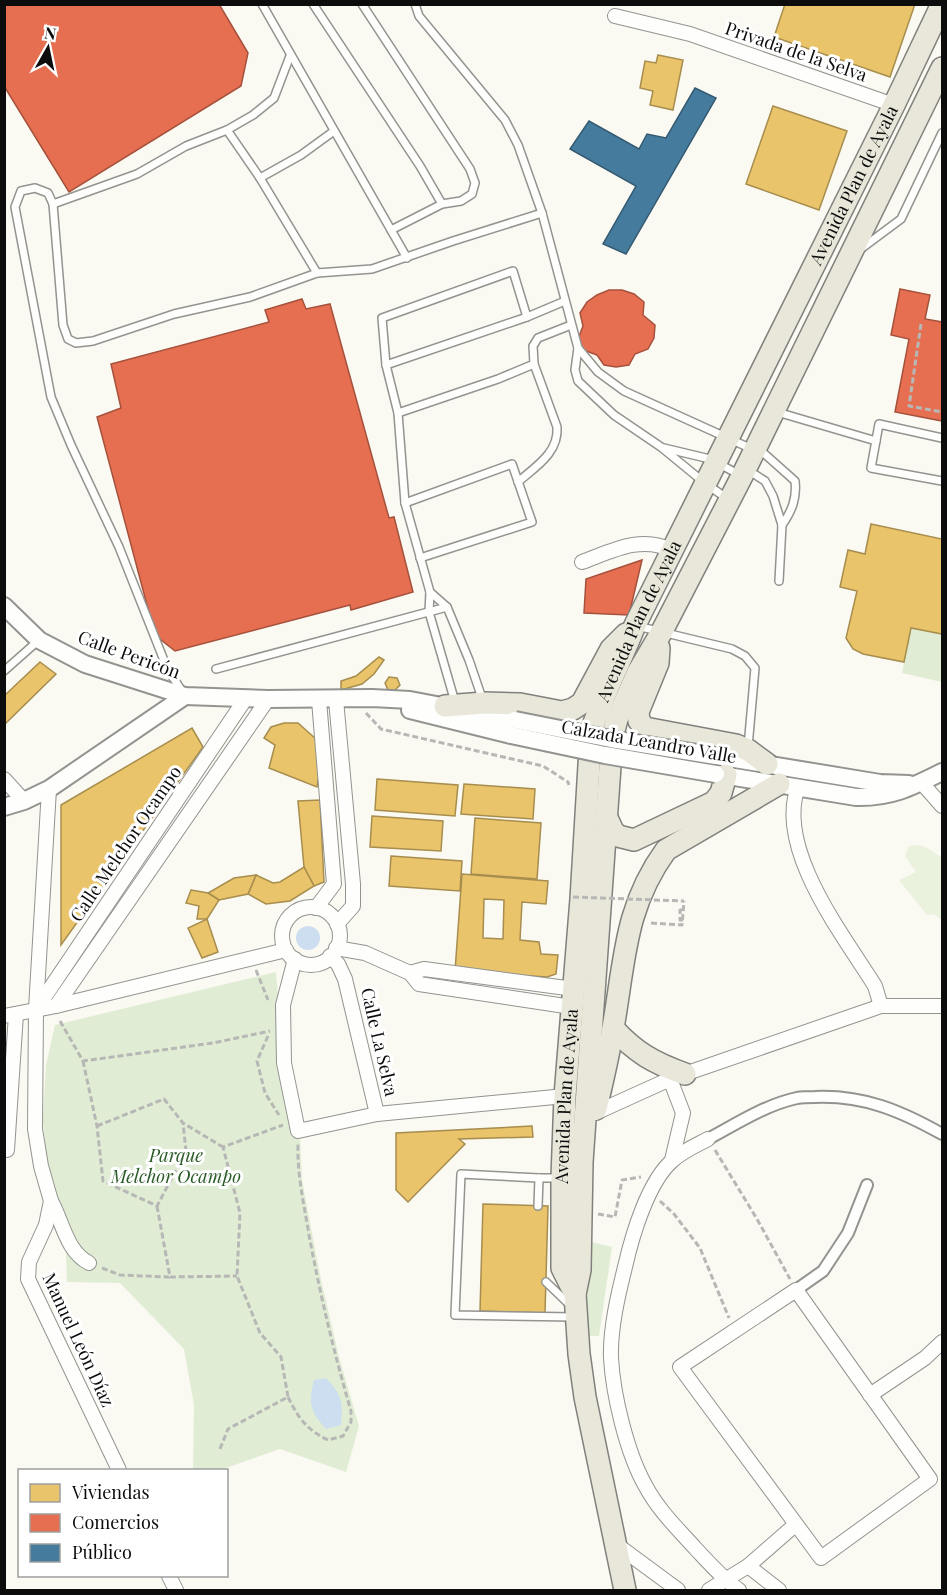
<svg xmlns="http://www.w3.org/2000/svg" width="947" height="1595" font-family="'Playfair Display',serif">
<rect width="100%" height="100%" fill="#faf9f2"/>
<g fill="#e0edd4">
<polygon points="911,628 942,634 942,682 902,673"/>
<polygon points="276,972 280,1018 300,1136 302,1180 320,1275 339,1357 359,1426 346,1472 280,1449 220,1470 193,1470 194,1405 184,1349 120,1283 67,1282 65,1226 48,1175 43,1120 46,1065 55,1025"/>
<polygon points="583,1240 612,1247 599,1336 588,1336"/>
</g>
<polygon fill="#eaf1dd" points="919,845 929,849 942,858 942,920 934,914 927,915 899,880 916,872 905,856 909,846"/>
<g fill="#ccdeef">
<circle cx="308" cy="938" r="12"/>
<path d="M326,1378c16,17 17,24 15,47l-15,4c-16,-18 -18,-25 -12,-49z"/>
</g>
<g fill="#e9c46a" stroke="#a78d4e" stroke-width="1.5" fill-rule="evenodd">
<polygon points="785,4 915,4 890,77 774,37"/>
<polygon points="658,55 683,60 673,110 650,105 653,91 640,88 645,61 656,63"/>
<polygon points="773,106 847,131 819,210 746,184"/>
<polygon points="871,524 942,539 942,634 911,628 904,662 863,654 853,649 846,638 857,591 840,587 848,550 865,554"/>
<polygon points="379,657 384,660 374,674 362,684 341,690 341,681 356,676"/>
<polygon points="40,662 56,674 4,725 4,696"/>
<polygon points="389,677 397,678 400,685 395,690 388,690 385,683"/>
<polygon points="284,723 298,723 316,739 319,773 317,787 269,768 275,745 264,738 271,727"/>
<polygon points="192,728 203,747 61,945 61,805"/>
<polygon points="377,779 458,785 455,816 375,810"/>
<polygon points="464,784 535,789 533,819 461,814"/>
<polygon points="320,800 324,882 314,886 304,867 298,801"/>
<polygon points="372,816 443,821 441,851 370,847"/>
<polygon points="475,818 541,823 537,879 471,874"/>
<polygon points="391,856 462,861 460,891 389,886"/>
<polygon points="304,867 314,886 290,901 266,904 248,894 256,875 273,883 280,882"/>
<path d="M462,874l86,7 -2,23 -24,-2 -2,38 19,2 2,12 17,1 -2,19 -9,3 -92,-6zM484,899l20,1 -1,39 -20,-1z"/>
<polygon points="256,875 248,894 219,900 208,893 234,878"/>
<polygon points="191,890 208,893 219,900 207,919 197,919 199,906 186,903"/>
<polygon points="207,919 218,952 202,958 188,928"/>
<polygon points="532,1126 533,1137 459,1139 465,1144 408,1202 396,1190 396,1133"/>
<polygon points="483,1204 548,1206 545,1313 480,1311"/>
</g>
<g fill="#e76f51" stroke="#a5513c" stroke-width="1.5">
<polygon points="4,4 219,4 248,53 241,86 69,192 4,86"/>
<polygon points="900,289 930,295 925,319 942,322 942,421 895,412 909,339 891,335"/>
<polygon points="609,290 622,290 634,294 644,302 643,315 655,325 654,338 648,349 635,354 629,365 616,367 604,365 597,355 583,350 578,339 583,326 580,313 587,302 597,295"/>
<polygon points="302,299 306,309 330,304 389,518 394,517 413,592 351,610 350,605 175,651 155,635 97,417 121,408 111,364 269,322 265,310"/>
<polygon points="642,560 629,615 584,613 586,579"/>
</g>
<polygon fill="#457b9d" stroke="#345a72" stroke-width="1.5" points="695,88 716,98 626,254 603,244 636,186 570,149 589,121 639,149 647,134 666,138"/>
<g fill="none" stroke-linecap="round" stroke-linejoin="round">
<g stroke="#939390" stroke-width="10">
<g id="service">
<polyline points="262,4 407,258"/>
<polyline points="313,4 420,166 442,204 461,201 472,194 475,183 470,169 362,4"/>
<polyline points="415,4 419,16 505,120 518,145 542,213 578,348 575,370 578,381 614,415 661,447 706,484 728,499"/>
<polyline points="227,130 260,178 317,273"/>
<polyline points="260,178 301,155 334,131"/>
<polyline points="53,204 137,174 186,146 227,130 253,115 274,98 290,56"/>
<polyline points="391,230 442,204"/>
<polyline points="862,248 901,219 942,133"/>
<polyline points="565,301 527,317 386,365 398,413 498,379 534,364 533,346 538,338 571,325"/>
<polyline points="578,348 598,372 624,391 752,449"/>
<polyline points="386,365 382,318 513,271 527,317"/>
<polyline points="777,412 876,441"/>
<polyline points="398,413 405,503 430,592 429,612 455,702"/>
<polyline points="942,438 879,424 871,468 942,481"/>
<polyline points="664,448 710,459 740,475"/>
<path d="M759,449l36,32c2,17 -3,30 -13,44"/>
<polyline points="748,470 765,481 773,496 782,525 779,581"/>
<path d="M518,482c17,-15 41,-29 39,-55l-23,-63"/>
<polyline points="405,503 512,464 532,522 420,558"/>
<polyline points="430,592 447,607 469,660 483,701"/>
<polyline points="637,626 732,649 745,656 755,668 748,747"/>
<polyline points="216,669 447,607"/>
<polyline points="4,671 39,640"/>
<polyline points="183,693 167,668 119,547 71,445 51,397 15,207 21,191 35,188 48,193 53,204 63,325 68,339 76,343 93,341 174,314 250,297 317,273 372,269 453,241 542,213"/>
<polyline points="539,1178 461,1174 455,1315 574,1317"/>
<polyline points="538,1206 539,1178 559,1178"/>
<polyline points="546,1282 570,1305"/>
</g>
</g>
<g stroke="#939390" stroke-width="14">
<g id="pedestrian">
<path d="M708,1139c28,-15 57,-34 89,-41 6,-1 12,-1 18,-1 49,-2 86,14 127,37"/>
<polyline points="796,1290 823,1271 848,1233 867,1185"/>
</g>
</g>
<g stroke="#939390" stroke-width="16">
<g id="minor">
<polyline points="615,16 690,34 894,105"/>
<path d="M582,562c30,-11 59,-27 89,-12"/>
<polyline points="336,700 353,884 353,906 337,924"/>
<polyline points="4,779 24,801"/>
<polyline points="921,782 942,806"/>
<path d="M798,787c-23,62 46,149 77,199l6,20"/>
<polyline points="49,789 36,1009 35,1129 41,1166 51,1201 46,1225 29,1262 28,1279 119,1470"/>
<circle cx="311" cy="936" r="29"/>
<polyline points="316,908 334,884 319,700"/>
<polyline points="336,948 365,953 410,973 419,984 572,1007"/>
<polyline points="330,956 338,964 345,979 377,1114"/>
<polyline points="295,959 283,1005 284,1063 298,1131 377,1114 565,1096"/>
<polyline points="410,973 424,969 574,989"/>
<polyline points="56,1006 268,699"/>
<polyline points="37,1008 246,698"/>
<polyline points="4,1016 56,1006 286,950"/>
<polyline points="670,1079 683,1113 672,1160"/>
<polyline points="595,1113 670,1079 881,1006 942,1006"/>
<path d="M708,1139c-11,6 -25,12 -35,21 -25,21 -41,76 -48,107 -7,28 -15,62 -14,91 2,37 16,95 34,127 13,25 33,44 51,64 14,15 27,30 43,41"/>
<polyline points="7,1150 16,1014"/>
<path d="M51,1201c12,21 15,50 38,62"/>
<polygon points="796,1290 930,1479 821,1558 680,1367"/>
<polyline points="870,1395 925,1358 942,1342"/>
<polyline points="617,1545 678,1590"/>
<polyline points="748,1566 779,1590"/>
<polyline points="169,1576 176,1590"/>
<polyline points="709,1590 748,1566 795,1525"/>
</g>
</g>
<g stroke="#939390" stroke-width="20">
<g id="tertiary">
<polyline points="4,606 39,640 85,664 185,696 268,699 372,698 410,700 515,720"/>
<polyline points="410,710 511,735"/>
<polyline points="716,756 880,783 909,784"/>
<path d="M716,774l140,23c35,1 56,-10 86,-25"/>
<polyline points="4,807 24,801 49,789 185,696"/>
</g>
</g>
<g stroke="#80807d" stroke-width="24">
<g id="primary">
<polyline points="659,648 658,663 638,712 639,721 645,728 736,745 748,750 767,764"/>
<polyline points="445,706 484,703 520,704 562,712 573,709 582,703 611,649 626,634"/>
<polyline points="607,818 613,831 618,836 634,840 714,802 721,793 726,775"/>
<path d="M613,1028c23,25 41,35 72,46"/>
<path d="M596,1109c6,-27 13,-54 17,-81 12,-67 11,-120 53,-178l113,-66"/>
<path id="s1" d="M575,1294l-13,-26v-90l3,-82 16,-197 10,-167c11,-36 30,-71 44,-107l259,-520 48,-101"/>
<polyline points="625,1590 585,1397 579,1354 575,1294 580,1270 582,1162 612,738 617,719 638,672 661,633 742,476 942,68"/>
</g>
</g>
<g stroke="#b7b7b6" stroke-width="3" stroke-dasharray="6 3" stroke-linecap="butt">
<polyline points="921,324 909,406 942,412"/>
<polyline points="366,713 381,729 543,766 568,782 569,785"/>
<polyline points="683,920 680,920 680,910 683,910"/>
<polyline points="651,923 682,925 684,901"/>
<polyline points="256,970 268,1000"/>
<polyline points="60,1021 83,1061 213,1043 270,1031"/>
<polyline points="268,1036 257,1061 265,1093 279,1115"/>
<polyline points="83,1061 97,1126 103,1181 157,1206 186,1151 183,1123"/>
<polyline points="97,1126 164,1099 183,1123 223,1147"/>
<polyline points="715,1150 757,1219 790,1279"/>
<polyline points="660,1201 674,1214 700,1248 729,1318"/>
<polyline points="157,1206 170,1277 237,1276"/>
<polyline points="598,1214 615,1217 622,1180 641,1177"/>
<polyline points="102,1268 120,1275 169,1277"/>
<path d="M288,1397c11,22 18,32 40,43l15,-4 8,-14v-11c-17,-58 -31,-117 -42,-176 -5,-31 -12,-60 -11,-91"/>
<polyline points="220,1449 228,1429 288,1397 281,1357 260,1333 237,1276 240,1213 223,1147 283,1125"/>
</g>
<use href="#service" stroke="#fefefd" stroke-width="7"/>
<use href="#pedestrian" stroke="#fefefd" stroke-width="10"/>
<use href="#minor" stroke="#fefefd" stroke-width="14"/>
<use href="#tertiary" stroke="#fefefd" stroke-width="16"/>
<use href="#primary" stroke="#e9e7da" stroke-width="21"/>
<g stroke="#939390" stroke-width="20" stroke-linecap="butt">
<g id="tertiary-bridge">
<polyline points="515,720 611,739 716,756"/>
<polyline points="511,735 605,755 716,774"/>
</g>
</g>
<polyline stroke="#b7b7b6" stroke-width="3" stroke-dasharray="6 3" stroke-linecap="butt" points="573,897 684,901"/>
<use href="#tertiary-bridge" stroke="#fefefd" stroke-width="16"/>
</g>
<g text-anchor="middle" stroke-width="6" stroke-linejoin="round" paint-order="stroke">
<g font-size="18" fill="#0c0c0c" stroke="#fff">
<text transform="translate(796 52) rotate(19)" y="6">Privada de la Selva</text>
<text dy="6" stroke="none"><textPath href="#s1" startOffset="1173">Avenida Plan de Ayala</textPath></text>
<text dy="6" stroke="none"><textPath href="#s1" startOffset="687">Avenida Plan de Ayala</textPath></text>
<text transform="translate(129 655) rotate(20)" y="6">Calle Pericón</text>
<text transform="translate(649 742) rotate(10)" y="6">Calzada Leandro Valle</text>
<text transform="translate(126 844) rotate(-56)" y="6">Calle Melchor Ocampo</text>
<text transform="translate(379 1042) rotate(77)" y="6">Calle La Selva</text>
<text dy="6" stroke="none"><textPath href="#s1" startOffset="201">Avenida Plan de Ayala</textPath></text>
<text transform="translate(78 1340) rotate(65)" y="6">Manuel León Díaz</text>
</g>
<g font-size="18" font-style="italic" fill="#295b25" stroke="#fff">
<text x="176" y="1162">Parque<tspan x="176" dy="21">Melchor Ocampo</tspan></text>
</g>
</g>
<rect width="947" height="1595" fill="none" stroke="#0c0c0c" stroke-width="12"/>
<rect x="18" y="1469" width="210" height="108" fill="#ffffff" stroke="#9e9e9e" stroke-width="1.5"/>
<rect x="30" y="1484" width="30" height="18" fill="#e9c46a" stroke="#9e9e9e" stroke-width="1.5"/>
<text x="72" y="1499" font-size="18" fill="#0c0c0c">Viviendas</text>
<rect x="30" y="1514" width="30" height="18" fill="#e76f51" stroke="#9e9e9e" stroke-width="1.5"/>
<text x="72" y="1529" font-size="18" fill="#0c0c0c">Comercios</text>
<rect x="30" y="1544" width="30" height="18" fill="#457b9d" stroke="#9e9e9e" stroke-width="1.5"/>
<text x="72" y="1559" font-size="18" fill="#0c0c0c">Público</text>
<g transform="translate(48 48) rotate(9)" stroke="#ffffff" stroke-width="4.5" paint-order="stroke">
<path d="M0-4.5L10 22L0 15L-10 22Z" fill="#0c0c0c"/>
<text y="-9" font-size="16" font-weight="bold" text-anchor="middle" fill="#0c0c0c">N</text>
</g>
</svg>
